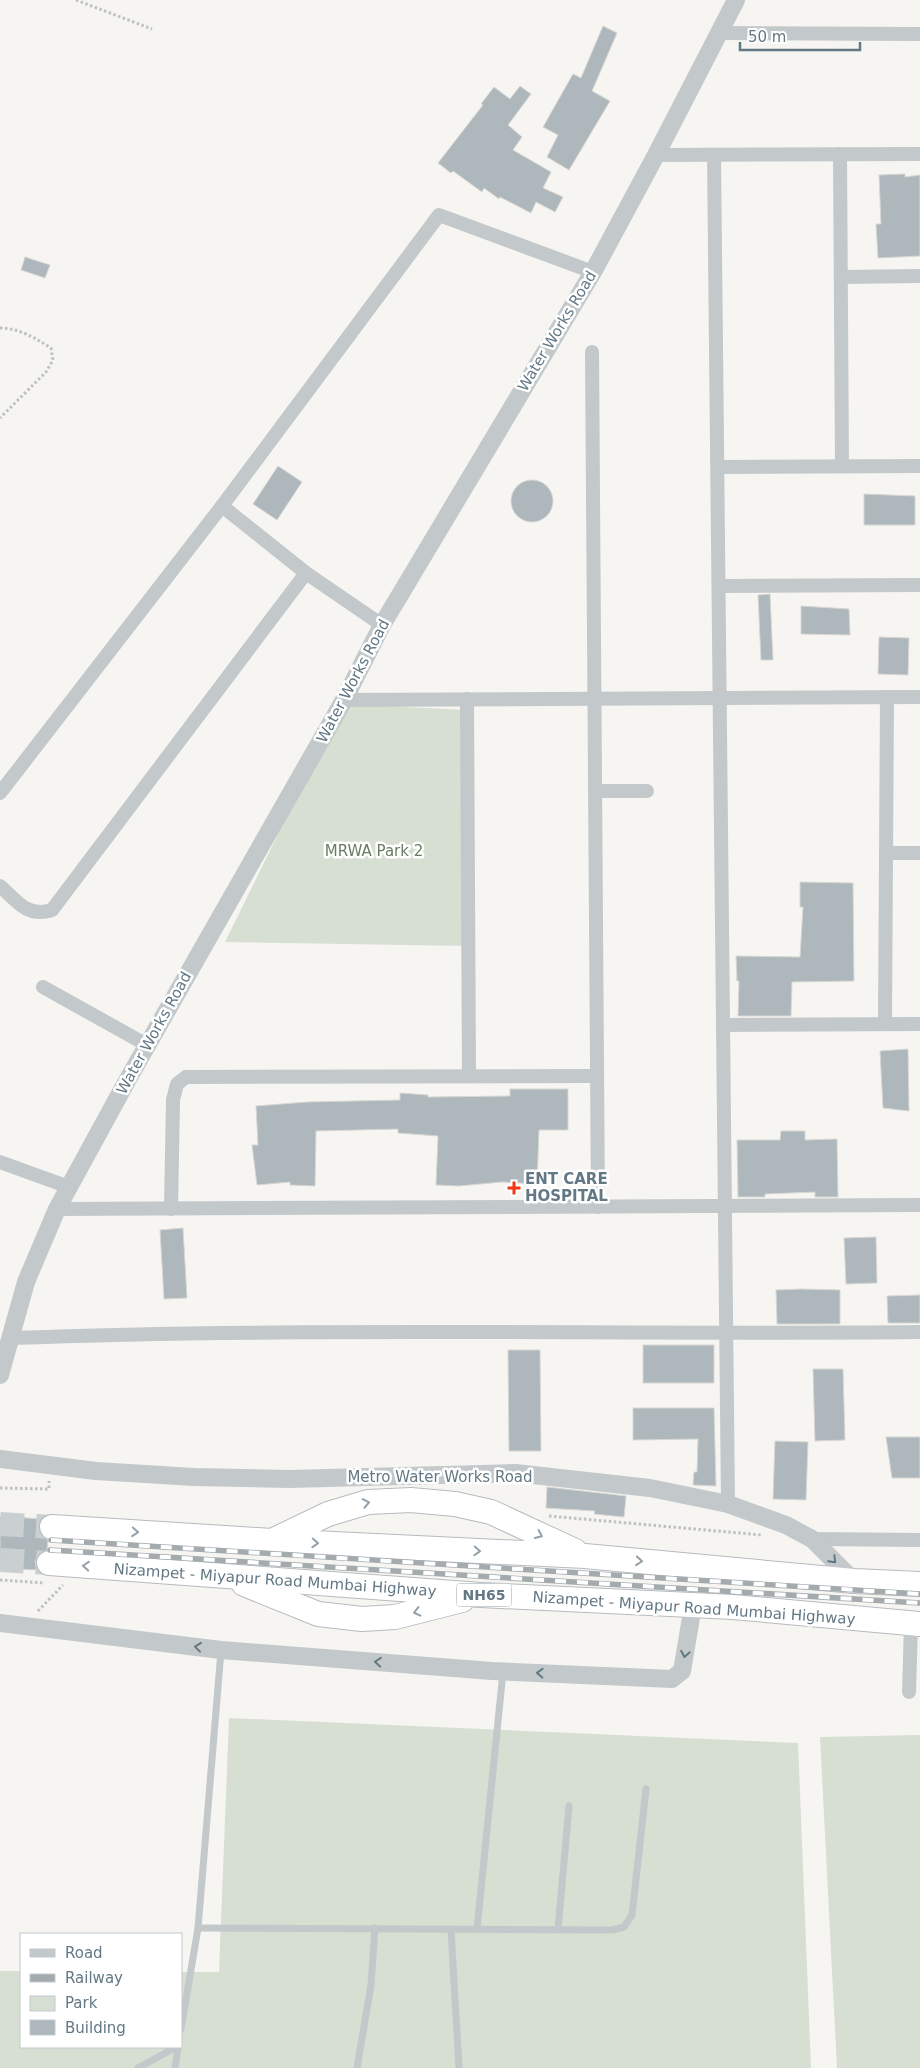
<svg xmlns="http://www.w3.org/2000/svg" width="920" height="2068" font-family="'DejaVu Sans',sans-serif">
<rect width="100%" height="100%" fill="#f6f5f1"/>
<g fill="#d7ded2">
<polygon points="342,704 467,710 468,946 225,942"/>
<polygon points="229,1718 798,1743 811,2068 0,2068 0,1971 21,1971 21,2047 181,2047 181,1972 219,1972"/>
<polygon points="920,1735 920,2068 837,2068 820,1737"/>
</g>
<g fill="#aeb7bb" stroke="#d7d7d4">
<polygon points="603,26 617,33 592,91 610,101 569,170 547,157 558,135 543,127 573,74 581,78"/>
<polygon points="520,86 531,94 508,125 522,137 513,150 551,172 543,188 563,197 555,212 536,202 531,213 500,197 499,199 484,188 482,192 453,171 451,173 438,163 483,105 481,104 494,87 510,99"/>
<polygon points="905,174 905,177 920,175 920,256 878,258 876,224 881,224 879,175"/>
<polygon points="25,257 50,265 45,278 21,270"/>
<polygon points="278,466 302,482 277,520 253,504"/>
<circle cx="532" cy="501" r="21"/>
<polygon points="864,494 915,496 915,525 864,525"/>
<polygon points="770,594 773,660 761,660 758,595"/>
<polygon points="801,606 849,609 850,635 801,634"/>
<polygon points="879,637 909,638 908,675 878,674"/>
<polygon points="800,882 853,883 854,981 792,982 791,1016 738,1016 739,981 737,981 736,956 800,957 803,907 800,907"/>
<polygon points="908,1049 909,1111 883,1108 880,1051"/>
<polygon points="510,1089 568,1089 568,1130 539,1130 537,1184 502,1182 459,1186 436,1185 438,1136 398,1133 398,1129 316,1131 315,1186 290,1185 290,1182 257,1185 252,1145 258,1145 256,1106 307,1102 400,1100 400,1093 428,1095 428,1097 510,1096"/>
<polygon points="781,1131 805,1131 805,1140 837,1139 838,1197 815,1197 815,1192 765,1194 765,1197 738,1197 737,1140 780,1140"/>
<polygon points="183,1228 187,1298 164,1299 160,1230"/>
<polygon points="876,1237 877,1283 846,1284 844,1238"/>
<polygon points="801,1289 840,1290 840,1324 777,1324 776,1290"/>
<polygon points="920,1295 920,1323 888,1323 887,1296"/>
<rect x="643" y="1345" width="71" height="38"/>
<polygon points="508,1350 540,1350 541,1451 509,1451"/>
<polygon points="813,1369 843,1369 845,1440 815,1441"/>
<polygon points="633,1408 714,1408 716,1486 693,1485 694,1472 697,1472 698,1439 633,1440"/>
<polygon points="886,1437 920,1437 920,1478 892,1478"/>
<polygon points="775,1441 808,1442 806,1500 773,1499"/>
<polygon points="547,1487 626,1496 624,1517 594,1514 595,1511 546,1508"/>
<polygon points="0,1516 41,1519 38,1526 40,1533 48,1540 47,1550 38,1555 35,1562 37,1570 0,1568"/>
</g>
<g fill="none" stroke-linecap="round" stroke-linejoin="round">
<g stroke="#cad0d1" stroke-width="24" stroke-dasharray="24 12" stroke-linecap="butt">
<polyline points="0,1524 52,1527"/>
<polyline points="0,1560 49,1563"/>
</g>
<g stroke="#b7bbbe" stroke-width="26">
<g id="trunk">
<polyline points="52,1527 272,1541 585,1556 854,1581 920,1584"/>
<polyline points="274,1540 328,1514 368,1502 411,1500 455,1504 491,1512 575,1551"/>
<polyline points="49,1563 481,1595 733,1607 920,1624"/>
<polyline points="244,1584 318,1614 362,1619 395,1617 462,1600"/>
</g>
</g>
<g stroke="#bec1c3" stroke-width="3" stroke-dasharray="2.5 2.5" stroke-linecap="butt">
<polyline points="76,0 152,29"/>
<path d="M0,328c19,0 35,10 51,20l2,12 -7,12 -46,46"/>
<polyline points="0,1488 49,1489 49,1481"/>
<polyline points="549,1516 762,1535"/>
<polyline points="0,1580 45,1583"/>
<polyline points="38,1611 63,1585"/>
</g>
<g stroke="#c3c8ca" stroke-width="7">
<polyline points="198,1928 612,1930 624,1927 632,1915 646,1789"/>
<polyline points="451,1929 459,2068"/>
<polyline points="477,1929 503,1672"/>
<polyline points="558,1929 569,1806"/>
<polyline points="181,2029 198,1928 221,1651"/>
<polyline points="138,2068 176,2047"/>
<polyline points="175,2068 178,2047"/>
<polyline points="357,2068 371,1985 375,1928"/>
</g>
<g stroke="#c3c8ca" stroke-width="14">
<polyline points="719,33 920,34"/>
<polyline points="840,154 842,466"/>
<polyline points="656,155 920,154"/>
<polyline points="714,155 728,1504"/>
<polyline points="841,277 920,276"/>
<polyline points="592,352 598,1207"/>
<polyline points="718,467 920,466"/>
<polyline points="222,506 306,573 382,625"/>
<polyline points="719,586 920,585"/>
<polyline points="467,699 469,1076"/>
<polyline points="344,700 920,697"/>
<polyline points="595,791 647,791"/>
<polyline points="0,793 222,506 439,215 593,272"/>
<polyline points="886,853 920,853"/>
<path d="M0,886c17,15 27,32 52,24l254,-337"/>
<polyline points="43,987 147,1045"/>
<polyline points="885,1024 887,697"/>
<polyline points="723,1025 920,1024"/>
<polyline points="0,1162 69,1187"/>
<polyline points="57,1209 920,1205"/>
<polyline points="171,1209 173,1100 177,1084 186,1077 597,1076"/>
<path d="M10,1338c303,-11 607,-3 910,-6"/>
<polyline points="812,1539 920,1540"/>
<polyline points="909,1692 911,1624"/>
</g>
<g stroke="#c3c8ca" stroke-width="18">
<polyline points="0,1375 26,1282 57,1209 128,1079 344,700 382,625 593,272 656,155 736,0"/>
<polyline points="0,1459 96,1471 194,1477 289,1479 515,1473 650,1488 728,1504 786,1525 812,1539 854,1581"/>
<polyline points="0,1623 221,1650 492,1671 672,1679 682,1671 693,1606"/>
</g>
<use href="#trunk" stroke="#fff" stroke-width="24"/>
<g stroke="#a3abaf" stroke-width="5.5">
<g id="rail">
<polyline points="51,1540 920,1594"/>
<polyline points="50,1550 920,1603"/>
</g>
</g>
<use href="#rail" stroke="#fff" stroke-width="4" stroke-dasharray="11" stroke-linecap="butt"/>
</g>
<defs><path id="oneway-chevron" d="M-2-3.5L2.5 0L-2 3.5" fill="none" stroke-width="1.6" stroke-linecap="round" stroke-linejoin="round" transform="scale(1.25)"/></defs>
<g stroke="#91a0aa">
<use href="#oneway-chevron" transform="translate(366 1503) rotate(-11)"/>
<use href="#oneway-chevron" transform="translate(135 1532) rotate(4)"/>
<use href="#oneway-chevron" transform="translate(539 1535) rotate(25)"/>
<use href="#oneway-chevron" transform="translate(315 1543) rotate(3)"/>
<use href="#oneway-chevron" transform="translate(477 1551) rotate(3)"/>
<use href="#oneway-chevron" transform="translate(639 1561) rotate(5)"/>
<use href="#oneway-chevron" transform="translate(86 1566) rotate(-176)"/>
<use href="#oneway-chevron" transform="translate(417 1612) rotate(166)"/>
</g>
<g stroke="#627885">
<use href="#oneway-chevron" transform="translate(833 1560) rotate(45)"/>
<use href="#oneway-chevron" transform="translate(198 1647) rotate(-173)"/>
<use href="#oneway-chevron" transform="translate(685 1654) rotate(100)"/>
<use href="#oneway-chevron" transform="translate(378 1662) rotate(-176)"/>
<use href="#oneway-chevron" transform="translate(540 1673) rotate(-177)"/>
</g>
<path fill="#f33714" stroke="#fff" stroke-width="2" d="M511.5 1180.5h5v5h5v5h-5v5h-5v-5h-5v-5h5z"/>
<g text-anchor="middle" stroke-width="5" stroke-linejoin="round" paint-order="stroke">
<rect fill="#fff" stroke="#91a0aa" stroke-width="1" x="456.5" y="1583.5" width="55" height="23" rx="4"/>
<g font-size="14" font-weight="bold" fill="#627885">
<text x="484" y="1600">NH65</text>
</g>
<g font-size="15" fill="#627885" stroke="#fff">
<text transform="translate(557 331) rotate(-59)" y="5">Water Works Road</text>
<text transform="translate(353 681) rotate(-62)" y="5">Water Works Road</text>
<text transform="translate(154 1033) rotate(-61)" y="5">Water Works Road</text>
<text x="440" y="1482">Metro Water Works Road</text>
<text transform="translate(275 1580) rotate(4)" y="5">Nizampet - Miyapur Road Mumbai Highway</text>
<text transform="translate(694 1608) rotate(4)" y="5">Nizampet - Miyapur Road Mumbai Highway</text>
</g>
<g font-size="15" fill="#697c61" stroke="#fff">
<text x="374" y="856">MRWA Park 2</text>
</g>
<g font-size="15" font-weight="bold" fill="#627885" stroke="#fff" text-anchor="start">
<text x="525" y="1184">ENT CARE<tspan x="525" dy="17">HOSPITAL</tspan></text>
</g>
</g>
<rect x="20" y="1933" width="162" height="115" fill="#ffffff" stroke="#c0c9ce"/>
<rect x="30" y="1949" width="25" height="8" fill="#c3c8ca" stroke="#c0c9ce"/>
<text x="65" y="1958" font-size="15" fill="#627885">Road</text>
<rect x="30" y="1974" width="25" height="8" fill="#a3abaf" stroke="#c0c9ce"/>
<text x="65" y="1983" font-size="15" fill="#627885">Railway</text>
<rect x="30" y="1996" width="25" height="15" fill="#d7ded2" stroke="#c0c9ce"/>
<text x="65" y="2008" font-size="15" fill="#627885">Park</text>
<rect x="30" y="2020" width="25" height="15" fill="#aeb7bb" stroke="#c0c9ce"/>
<text x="65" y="2033" font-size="15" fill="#627885">Building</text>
<path d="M740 42v8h120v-8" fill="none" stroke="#627885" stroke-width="2.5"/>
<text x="748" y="42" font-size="15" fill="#627885" stroke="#ffffff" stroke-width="4" paint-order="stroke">50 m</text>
</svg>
